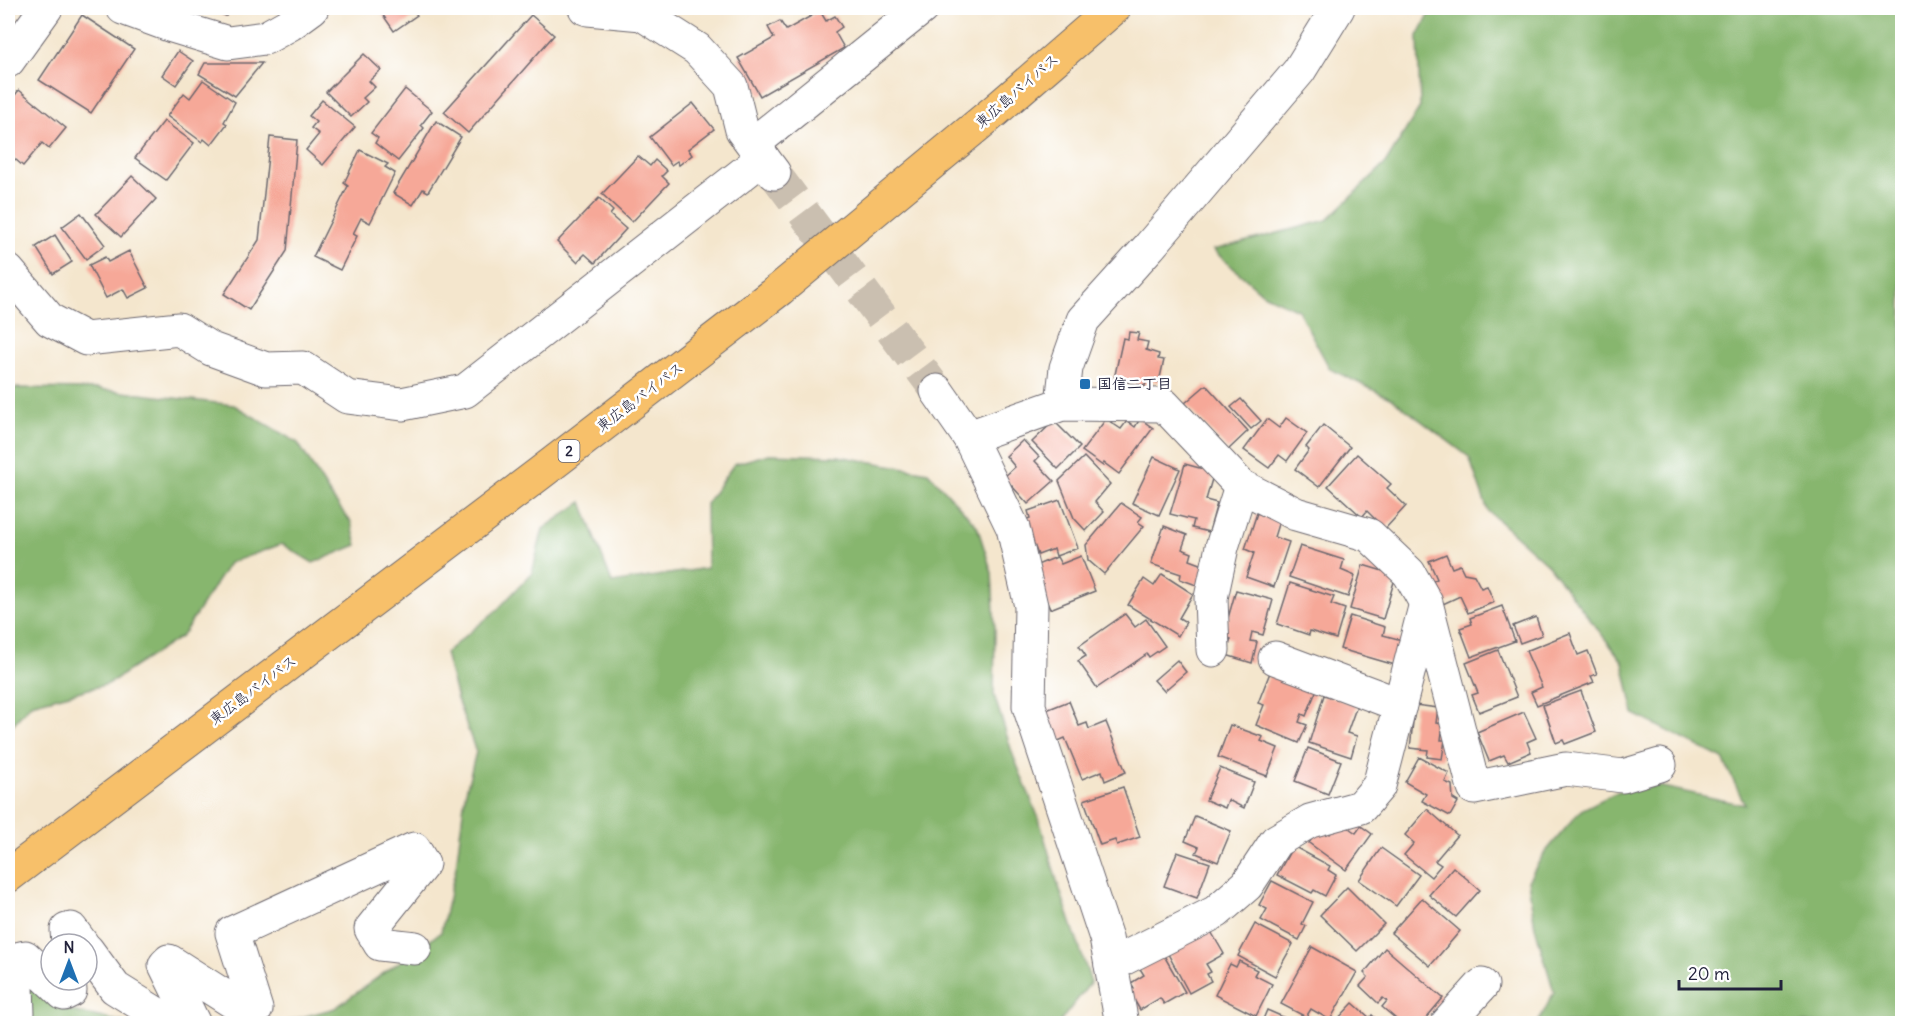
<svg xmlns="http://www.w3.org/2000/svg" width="1910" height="1031" font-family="Delius,'Klee One',sans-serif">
<rect width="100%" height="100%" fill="#fff"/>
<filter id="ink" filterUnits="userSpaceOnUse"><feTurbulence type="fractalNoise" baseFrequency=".0167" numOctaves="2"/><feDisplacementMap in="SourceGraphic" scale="12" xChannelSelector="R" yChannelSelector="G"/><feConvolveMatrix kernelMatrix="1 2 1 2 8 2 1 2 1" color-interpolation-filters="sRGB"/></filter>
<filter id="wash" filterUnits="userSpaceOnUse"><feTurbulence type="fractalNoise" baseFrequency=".008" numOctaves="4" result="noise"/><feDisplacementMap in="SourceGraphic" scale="24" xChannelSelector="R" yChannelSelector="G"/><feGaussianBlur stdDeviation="1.35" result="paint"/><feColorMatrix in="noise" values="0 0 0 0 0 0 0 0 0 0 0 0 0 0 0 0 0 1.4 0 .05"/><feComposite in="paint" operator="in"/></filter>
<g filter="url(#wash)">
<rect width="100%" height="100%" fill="#f4e6cd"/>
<g fill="#87b66e" stroke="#546c54" stroke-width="1.5">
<polygon points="1433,8 1902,8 1902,1023 1538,1023 1554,992 1535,927 1528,881 1543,855 1581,810 1619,791 1658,786 1745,805 1723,759 1634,714 1623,662 1548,565 1488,511 1469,457 1392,399 1330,369 1298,310 1263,294 1213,250 1327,220 1385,164 1420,107 1418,36"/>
<polygon points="8,388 97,389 234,405 298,443 331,496 351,522 357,545 313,563 282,544 229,563 182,636 108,684 31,704 8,730"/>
<polygon points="769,454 838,456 928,472 977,526 992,573 995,631 994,695 1013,755 1039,819 1057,881 1091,982 1059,1023 278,1024 335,1008 441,932 456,867 465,795 476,752 457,699 445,653 498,609 532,573 543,529 582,502 612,583 707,568 706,504 734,464"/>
<polygon points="8,953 58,1008 126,1023 8,1023"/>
</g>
<g id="blocks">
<g fill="#f6a898">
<polygon points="205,8 231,8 226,16"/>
<polygon points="378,8 411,8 417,15 394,31"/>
<polygon points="820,11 826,21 835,16 842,27 835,32 844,48 760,96 738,58 774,38 768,27 780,21 786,30"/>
<polygon points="82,15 134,49 91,113 39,80"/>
<polygon points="531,15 554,35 468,133 444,112"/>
<polygon points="178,51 193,61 176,85 162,75"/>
<polygon points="364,54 381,70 369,81 375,87 363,98 367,102 351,117 326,92"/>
<polygon points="205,63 262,63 235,96 199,74"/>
<polygon points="203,80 235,102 224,122 227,124 211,145 204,139 202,142 167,116 184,93 190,98"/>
<polygon points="405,89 432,111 421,125 424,128 398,161 375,143 378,138 371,133"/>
<polygon points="19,90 66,128 49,149 42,143 23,166 8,153 8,104"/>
<polygon points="322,100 355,127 323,165 306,150 319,134 311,128 316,122 309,116"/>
<polygon points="693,103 714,129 688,149 692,155 679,165 677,161 671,165 650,137"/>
<polygon points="164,121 194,143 166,180 135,158"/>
<polygon points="436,121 461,137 428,192 423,189 413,205 393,193"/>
<polygon points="270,137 297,140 287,251 249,310 224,294 259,240"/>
<polygon points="360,150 388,164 385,167 395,173 370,223 361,218 353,234 357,236 340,270 313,257 348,186 344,183"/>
<polygon points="638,156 650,166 655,160 667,171 662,176 669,183 632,222 602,194"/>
<polygon points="132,176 156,199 121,237 96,214"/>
<polygon points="599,198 613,211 610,215 626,229 595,263 585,254 577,262 557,242"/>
<polygon points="81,213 105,245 86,259 62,227"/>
<polygon points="55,235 72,262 53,274 36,247"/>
<polygon points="129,251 148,288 128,298 123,289 106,298 89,265 105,257 108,262"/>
<polygon points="1129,332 1139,333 1137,340 1148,342 1146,350 1159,354 1158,359 1164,360 1159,382 1147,379 1145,386 1114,379 1123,338 1128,339"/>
<polygon points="1206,385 1248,431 1228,450 1185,403"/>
<polygon points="1241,399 1261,421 1251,429 1231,407"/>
<polygon points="1286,418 1307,433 1287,461 1279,455 1269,468 1244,450 1267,419 1279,428"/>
<polygon points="1106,419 1121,429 1127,421 1135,427 1140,419 1153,428 1119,474 1104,463 1103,466 1082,451"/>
<polygon points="1054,421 1080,447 1058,469 1032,442"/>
<polygon points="1323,425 1350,447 1319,487 1295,469 1309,450 1306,447"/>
<polygon points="1023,440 1039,457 1035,461 1054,481 1028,504 1004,477 1015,467 1006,456"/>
<polygon points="1357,454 1391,484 1387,488 1406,506 1385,529 1367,511 1362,517 1328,486"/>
<polygon points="1084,457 1110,484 1095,502 1104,512 1086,531 1074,518 1059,481"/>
<polygon points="1154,457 1180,469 1159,515 1132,503"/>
<polygon points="1185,464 1214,472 1206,500 1217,503 1209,532 1192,528 1194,520 1170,514"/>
<polygon points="1060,500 1078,548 1056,556 1054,549 1038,555 1025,520 1030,518 1028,511"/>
<polygon points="1121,503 1142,517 1138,522 1144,526 1104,574 1088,560 1086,545"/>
<polygon points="1257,513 1279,521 1274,537 1289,542 1274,587 1246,577 1254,553 1245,549"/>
<polygon points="1164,526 1187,535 1182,549 1192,553 1190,560 1206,566 1199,586 1180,579 1181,574 1151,564"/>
<polygon points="1300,546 1344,560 1341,570 1355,576 1348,597 1289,577"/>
<polygon points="1446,554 1452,568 1460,565 1464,573 1474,575 1481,588 1487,586 1494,602 1468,613 1460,596 1443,604 1433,581 1437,579 1429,561"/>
<polygon points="1081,556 1095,591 1050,609 1036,576 1037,565 1057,557 1061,564"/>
<polygon points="1363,565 1396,575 1383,619 1350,609"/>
<polygon points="1162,574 1193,594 1179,618 1186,622 1178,636 1128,605 1144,579 1154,586"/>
<polygon points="1290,583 1334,597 1331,604 1345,609 1336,639 1310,631 1309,635 1277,624"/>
<polygon points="1236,590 1273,600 1263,635 1252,632 1250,641 1257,642 1252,663 1226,655 1231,639 1223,636"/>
<polygon points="1502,606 1515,641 1471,657 1460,628 1472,624 1470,618"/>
<polygon points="1125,614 1135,627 1146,619 1165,646 1149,657 1147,654 1097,688 1078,661 1086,656 1079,646"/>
<polygon points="1350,616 1385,627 1383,635 1402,640 1395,665 1340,649"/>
<polygon points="1536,617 1542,635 1520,643 1513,626"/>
<polygon points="1570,633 1578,655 1588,651 1597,674 1591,676 1594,682 1537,705 1531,692 1542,687 1526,651"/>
<polygon points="1498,650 1517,697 1479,712 1472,695 1478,693 1466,663"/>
<polygon points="1177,660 1186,672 1164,691 1154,680"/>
<polygon points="1271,670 1317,689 1306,716 1302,714 1299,722 1307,725 1299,743 1256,725 1264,705 1258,703"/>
<polygon points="1581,691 1596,732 1565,744 1563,740 1556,743 1543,705"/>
<polygon points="1324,695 1357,705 1347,733 1357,736 1351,757 1309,743"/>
<polygon points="1069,701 1079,726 1087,723 1089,729 1106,722 1126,772 1105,781 1102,771 1082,779 1065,738 1056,742 1044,711"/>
<polygon points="1415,705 1438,708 1436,723 1443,724 1441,740 1445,740 1442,759 1427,757 1428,750 1410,748"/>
<polygon points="1524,712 1536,738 1527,742 1531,752 1508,762 1504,755 1489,761 1477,732"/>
<polygon points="1230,725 1263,737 1261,741 1278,748 1267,776 1218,757"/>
<polygon points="1308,748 1341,761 1328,794 1295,781"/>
<polygon points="1419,757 1449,773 1445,782 1452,785 1453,799 1458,802 1450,816 1422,801 1426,794 1405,782"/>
<polygon points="1220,768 1254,782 1244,808 1228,800 1225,808 1206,800"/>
<polygon points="1123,787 1140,837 1117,845 1115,840 1100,845 1084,800"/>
<polygon points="1427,809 1457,835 1435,861 1441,865 1431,877 1404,855 1414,843 1405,835"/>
<polygon points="1195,816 1231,831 1218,862 1196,853 1199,847 1185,841"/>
<polygon points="1339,821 1356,833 1361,826 1372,834 1346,870 1309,843 1320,827 1330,834"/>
<polygon points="1293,846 1330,866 1328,870 1336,875 1325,896 1314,890 1312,893 1277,875"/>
<polygon points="1381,848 1419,875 1396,906 1359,880"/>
<polygon points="1177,852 1210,863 1197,898 1164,886"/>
<polygon points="1453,867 1480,890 1456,917 1429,895"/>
<polygon points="1272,881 1313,902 1302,924 1306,926 1299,940 1261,920 1267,909 1259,905"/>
<polygon points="1347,887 1384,924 1357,951 1320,915"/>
<polygon points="1422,898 1460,931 1430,966 1391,933"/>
<polygon points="1255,924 1293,944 1275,976 1238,956"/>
<polygon points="1209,928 1224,954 1206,964 1211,972 1207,974 1211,981 1189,993 1167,952"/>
<polygon points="1312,947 1357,972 1330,1020 1311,1009 1306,1017 1281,1004"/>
<polygon points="1385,948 1443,998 1421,1024 1402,1024 1382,1007 1387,1001 1383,998 1378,1003 1360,986 1368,977 1364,973"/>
<polygon points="1163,954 1185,992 1164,1004 1160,998 1140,1010 1129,991 1134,988 1131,983 1144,975 1139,967"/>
<polygon points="1239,961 1257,970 1254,975 1272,984 1256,1016 1215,995 1230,964 1236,967"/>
<polygon points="1353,1003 1370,1018 1372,1015 1381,1024 1333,1024"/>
<polygon points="1267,1010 1283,1017 1280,1024 1261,1024"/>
<polygon points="1221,1016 1238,1024 1218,1024"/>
<polygon points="1156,1019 1183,1019 1191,1024 1153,1024"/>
</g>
</g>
</g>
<g filter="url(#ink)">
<use href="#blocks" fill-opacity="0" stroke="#6c676e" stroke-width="1.5"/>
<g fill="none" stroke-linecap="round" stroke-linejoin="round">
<polyline stroke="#cabfb0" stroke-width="33" stroke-dasharray="33 16" stroke-linecap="butt" points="774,173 937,391"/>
<g stroke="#6c676e" stroke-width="35">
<g id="minor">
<polyline points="123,8 172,26 228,43 265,38 290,24 312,8"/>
<polyline points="585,8 588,9 642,14 697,49 731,86 742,130 774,173"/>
<polyline points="8,61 46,8"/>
<polyline points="753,144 922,8"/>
<polyline points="8,271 50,320 86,339 179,329 211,349 266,369 303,368 347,397 402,404 465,391 763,158"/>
<polyline points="937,391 969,437 1013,528 1031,606 1029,706 1106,938 1122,1024"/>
<polyline points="1062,404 1066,368 1083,320 1150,246 1299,71 1338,8"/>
<polyline points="969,437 1062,404 1164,405 1241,486 1296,514 1369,535 1409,573 1426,603 1474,788 1566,769 1623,776 1660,765"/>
<polyline points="1213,650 1211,598 1222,547 1241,486"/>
<polyline points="1275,658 1400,705"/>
<polyline points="68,944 67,930 71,929 82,944"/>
<polyline points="87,950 115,988 173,1024"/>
<polyline points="1111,965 1216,912 1247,885 1276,841 1310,821 1361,807 1379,786 1425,607"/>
<polyline points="8,1018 18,1013 16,959 25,957 64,994 70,991 69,980"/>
<polyline points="194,1024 165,965 169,961 252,1014 256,1009 232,933 414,849 423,864 371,929 380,944 415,948"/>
<polyline points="1447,1024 1482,985"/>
</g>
</g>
<g stroke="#6c676e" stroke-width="35">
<polyline id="highway" points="8,876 539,474 780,289 996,110 1114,8"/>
</g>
<use href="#minor" stroke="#fff" stroke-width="33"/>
<use href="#highway" stroke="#f7c06b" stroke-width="33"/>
</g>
</g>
<rect fill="#1f6fb2" stroke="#fff" stroke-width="2" x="1079" y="378" width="12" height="12" rx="3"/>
<g text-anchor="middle" stroke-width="5" stroke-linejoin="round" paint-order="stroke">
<rect fill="#fff" stroke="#646476" stroke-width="1.5" x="558.5" y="440" width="21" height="22" rx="4.5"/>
<g font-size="14" font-weight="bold" fill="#22223b">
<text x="569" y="456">2</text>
</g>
<g font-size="15" fill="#22223b" stroke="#fff">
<text transform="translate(1017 91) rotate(-41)" y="5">東広島バイパス</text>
<text transform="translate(640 397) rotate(-37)" y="5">東広島バイパス</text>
<text transform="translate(253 690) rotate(-37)" y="5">東広島バイパス</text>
</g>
<g font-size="15" font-weight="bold" fill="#22223b" stroke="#fff" text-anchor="start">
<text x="1097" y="389">国信二丁目</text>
</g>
</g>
<rect width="1910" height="1031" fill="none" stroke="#fff" stroke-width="30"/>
<g transform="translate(69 962)"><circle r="28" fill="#ffffff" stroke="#a7a7b1" stroke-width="1.5"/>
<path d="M0-4.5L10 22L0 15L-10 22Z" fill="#1f6fb2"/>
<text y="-9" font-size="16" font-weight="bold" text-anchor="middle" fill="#22223b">N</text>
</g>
<path d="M1679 980v9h102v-9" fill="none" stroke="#22223b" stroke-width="3"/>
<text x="1688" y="980" font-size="18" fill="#22223b" stroke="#ffffff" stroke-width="4.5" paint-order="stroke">20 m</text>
</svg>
